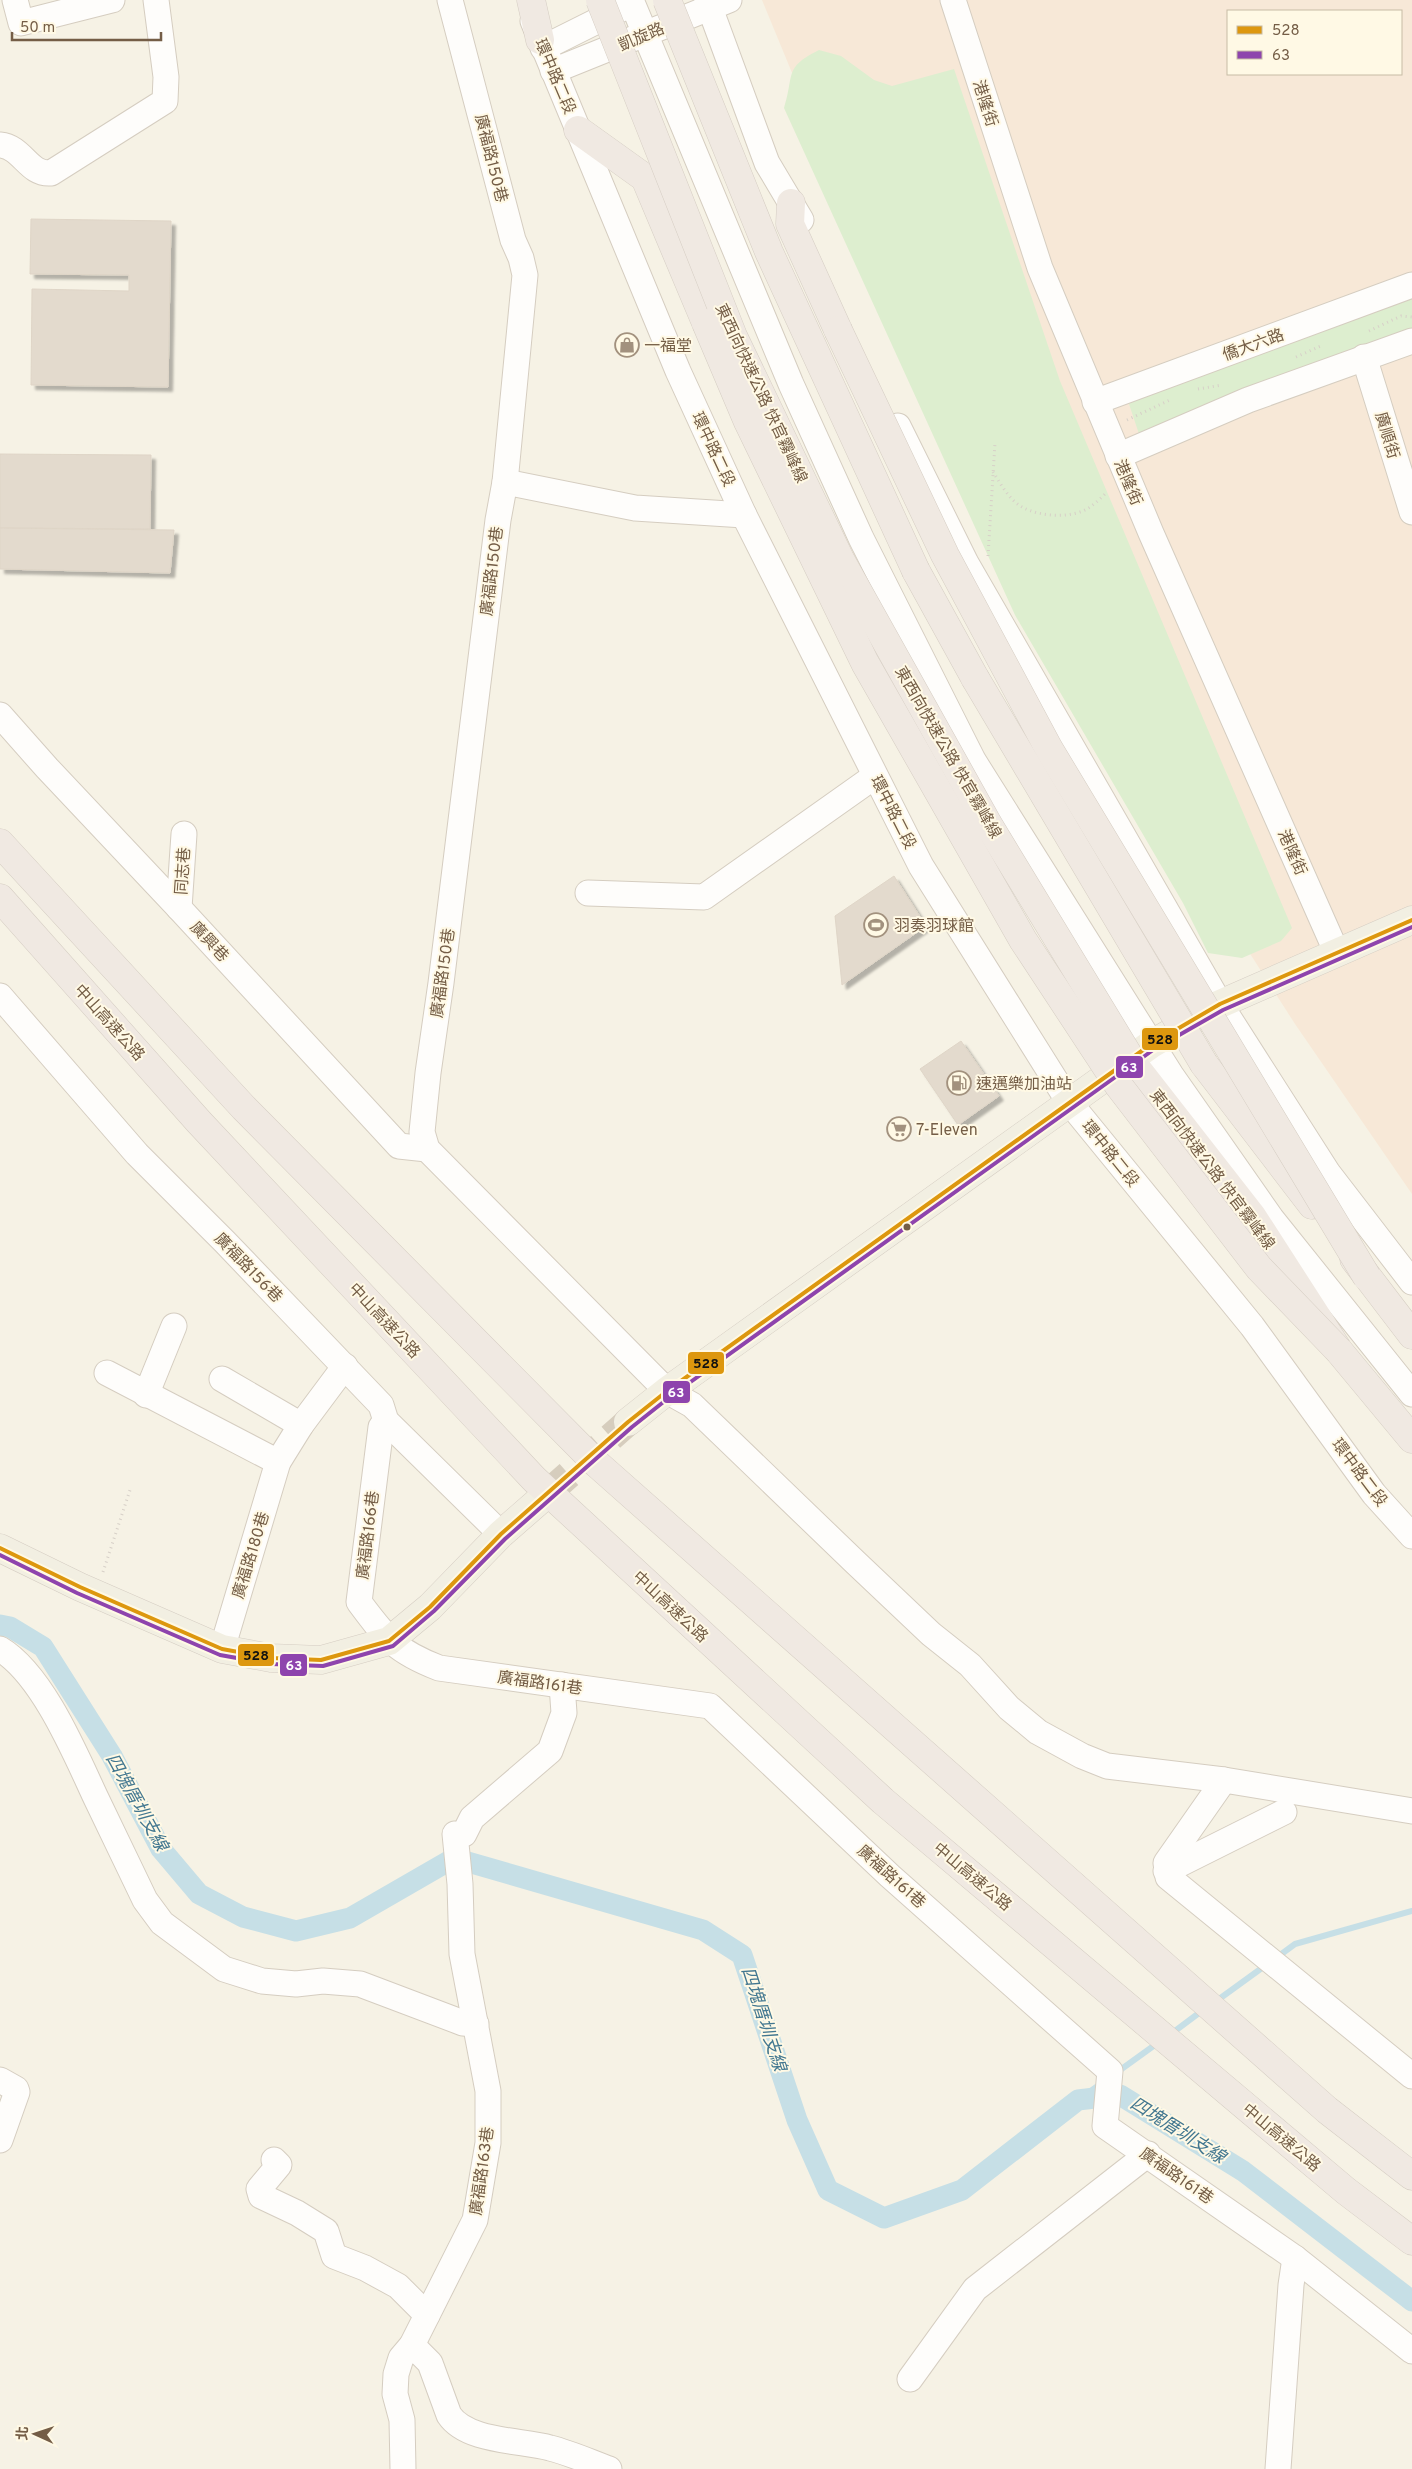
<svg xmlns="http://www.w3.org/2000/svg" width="1412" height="2469" font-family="Overpass,'Noto Sans TC',sans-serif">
<defs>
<filter id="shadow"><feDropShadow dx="4.5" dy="4.5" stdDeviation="1" flood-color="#0004"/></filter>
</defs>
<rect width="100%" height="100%" fill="#f6f2e5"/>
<path fill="#f7e8d7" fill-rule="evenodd" d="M762,0h650v1194l-117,-170 -64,-100 -373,-691zM1228,11h173v63h-173z"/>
<g fill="#ddeecf">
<path d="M819,50l22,6 33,24 18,6 62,-17 106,312 232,547 -11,13 -39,17 -34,-5 -25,-50 -168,-288 -231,-507c11,-34 -1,-40 35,-58z"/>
<polygon points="1412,294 1412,334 1139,434 1129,404 1133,398"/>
</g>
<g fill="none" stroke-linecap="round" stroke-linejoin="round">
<g stroke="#c6dfe6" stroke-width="6">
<polyline points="1276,1958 1295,1944 1412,1911"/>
<polyline points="1215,2002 1266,1965"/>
<polyline points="1171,2034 1203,2010"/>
<polyline points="1116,2073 1159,2042"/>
<polyline points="1078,2100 1102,2083"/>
</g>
<polyline stroke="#c6dfe6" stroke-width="21" points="0,1625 10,1627 43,1647 112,1756 161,1849 199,1894 243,1917 296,1931 350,1918 454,1858 703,1930 742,1955 797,2120 828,2190 884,2218 962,2190 1078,2100 1120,2095 1243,2171 1412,2301"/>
</g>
<g fill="#e3dacd" stroke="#dfd5c7" filter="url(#shadow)">
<polygon points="31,219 171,221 168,387 31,385 32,289 129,291 129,275 30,274"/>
<polygon points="0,454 151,455 150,529 0,528"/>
<polygon points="0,528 174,530 170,573 0,569"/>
<polygon points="894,876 926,926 842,985 835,916"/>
<polygon points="961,1041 999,1096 958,1125 920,1069"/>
</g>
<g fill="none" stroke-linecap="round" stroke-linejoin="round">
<polyline stroke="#d6cdbd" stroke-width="28" stroke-dasharray="28 14" stroke-linecap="butt" points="548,1493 628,1422"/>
<g stroke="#d5cdc0" stroke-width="27">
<g id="minor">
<polyline points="15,0 21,23 112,0"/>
<polyline points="450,0 513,240 521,258 525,275 505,482 498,520 441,983 428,1073 422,1132 427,1149 667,1391 692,1405 855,1562 931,1634 970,1665 1009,1708 1038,1732 1082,1756 1107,1766 1224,1780 1412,1811"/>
<polyline points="631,0 791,384 861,538 973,760 1171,1075 1271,1218 1412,1394"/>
<polyline points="707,0 767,163 801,220"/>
<polyline points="953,0 1040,268 1151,533 1336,951"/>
<polyline points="533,21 678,371 744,515 921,866 1069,1102 1252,1326 1374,1494 1412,1536"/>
<polyline points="543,48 625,7"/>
<polyline points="553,71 729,0"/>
<path d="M0,145c23,2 28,30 51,28l114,-72 1,-24 -10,-77"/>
<polyline points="1364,357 1412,512"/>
<polyline points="1095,402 1412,285"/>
<polyline points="898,426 966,563 1220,1004 1328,1173 1412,1282"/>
<polyline points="1118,456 1248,400 1412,341"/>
<polyline points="505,482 635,508 744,515"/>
<polyline points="0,715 47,768 179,908 399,1146 427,1149"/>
<polyline points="588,893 704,897 875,776"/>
<polyline points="179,908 184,834"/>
<polyline points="0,996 137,1154 225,1242 381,1405 386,1421 501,1534"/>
<polyline points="107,1373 278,1462"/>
<polyline points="222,1379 301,1425"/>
<polyline points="146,1395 174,1326"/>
<path d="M386,1421l-5,6 -22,175c27,36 36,49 80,66l271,38 180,170 220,195 -5,55 190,132 117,93"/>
<path d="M0,1649c42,25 75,104 95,147 17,35 33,69 50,104l17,23 62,46 38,12 34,3 27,-3 37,3 103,39 13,1"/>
<polyline points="222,1649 278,1462 301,1425 345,1366"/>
<polyline points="1224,1780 1166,1863 1168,1877 1412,2076"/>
<polyline points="464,1834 472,1818 550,1751 564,1713 562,1685"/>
<polyline points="1166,1871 1284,1812"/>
<polyline points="0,2080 16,2089 17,2092 0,2140"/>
<polyline points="274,2160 279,2165 259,2189 261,2196 297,2213 326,2231 334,2256 365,2268 398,2286 427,2315"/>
<path d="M412,2345l18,18 19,52c18,27 72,25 101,33 20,5 40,14 59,21"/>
<polyline points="910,2379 975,2289 1148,2154"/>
<polyline points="403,2469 402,2420 395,2394 396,2374 401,2358 412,2345 475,2220 488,2143 488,2091 462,1954 460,1884 455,1834"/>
<polyline points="1278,2469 1291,2285 1295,2258"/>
</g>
</g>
<g stroke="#d5cdc3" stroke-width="29">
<g id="major">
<polyline points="628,1422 667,1391 1150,1045 1220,1004 1412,920"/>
<polyline points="0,1548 80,1587 222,1649 271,1658 321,1660 389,1641 430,1607 501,1534 548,1493"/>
</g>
</g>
<g stroke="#d5cdc3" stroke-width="29">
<g id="highway">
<polyline points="531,0 540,40"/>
<polyline points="578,130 645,178 706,323"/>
<polyline points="791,203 790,224 838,330"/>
<polyline points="916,571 975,678"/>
<polyline points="0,843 244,1108 597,1464 1327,2110 1412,2176"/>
<polyline points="0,898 199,1122 534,1479 883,1801 1346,2191 1412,2241"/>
<polyline points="1204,1064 1312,1205"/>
<polyline points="1135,1066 1252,1216 1339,1351 1412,1439"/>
<polyline points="1354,1259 1412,1335"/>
</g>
</g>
<g stroke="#d7d0c8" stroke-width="3" stroke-dasharray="1 4" stroke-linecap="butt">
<polyline points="1369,331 1401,316 1412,317"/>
<polyline points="1296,357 1323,345"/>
<polyline points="1198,389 1222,385"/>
<polyline points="1127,420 1172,399"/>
<path d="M993,472c8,12 16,28 29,35 18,10 51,12 68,0 6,-4 12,-10 17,-15"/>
<polyline points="988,556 995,443"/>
<polyline points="103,1572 131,1487"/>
</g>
<use href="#minor" stroke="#fefdfb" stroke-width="25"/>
<use href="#major" stroke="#f2efe2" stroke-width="28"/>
<use href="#highway" stroke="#f0e9e2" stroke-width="28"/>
<g stroke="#d5cdc3" stroke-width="29" stroke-linecap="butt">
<g id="highway-bridge">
<polyline points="600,0 733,336 840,559 988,824 1135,1066"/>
<polyline points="667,0 769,252 916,571"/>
<polyline points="706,323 748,422 865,663 1023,940 1119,1086 1259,1268 1339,1351"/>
<polyline points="838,330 945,555 1049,749 1367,1277"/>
<polyline points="975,678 1204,1064"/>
</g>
</g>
<use href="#highway-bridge" stroke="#f0e9e2" stroke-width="28"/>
<g stroke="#fff9e5" stroke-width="8">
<polyline id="bus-1" points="0,1548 80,1587 222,1649 271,1658 321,1660 389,1641 430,1607 501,1534 628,1422 667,1391 1150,1045 1220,1004 1412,920"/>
</g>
<g stroke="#fff9e5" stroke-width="8">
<polyline id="bus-2" points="0,1555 77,1593 220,1655 271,1664 323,1666 393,1646 434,1611 505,1539 632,1427 671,1396 1153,1050 1223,1010 1412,927"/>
</g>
<use href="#bus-1" stroke="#dd970e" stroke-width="4"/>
<use href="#bus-2" stroke="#8e44ad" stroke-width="4"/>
</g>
<defs>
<g id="shop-ring" transform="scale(1.25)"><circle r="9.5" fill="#fff9e5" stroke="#a2917e" stroke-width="1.5"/><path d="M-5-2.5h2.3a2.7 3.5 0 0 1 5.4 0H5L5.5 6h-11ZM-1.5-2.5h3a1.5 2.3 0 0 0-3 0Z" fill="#a2917e"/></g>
<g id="stadium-ring" transform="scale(1.25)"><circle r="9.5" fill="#fff9e5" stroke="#a2917e" stroke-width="1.5"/><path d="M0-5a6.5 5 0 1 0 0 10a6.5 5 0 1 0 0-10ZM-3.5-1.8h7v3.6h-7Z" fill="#a2917e"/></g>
<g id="fuel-ring" transform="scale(1.25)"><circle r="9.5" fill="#fff9e5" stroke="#a2917e" stroke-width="1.5"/><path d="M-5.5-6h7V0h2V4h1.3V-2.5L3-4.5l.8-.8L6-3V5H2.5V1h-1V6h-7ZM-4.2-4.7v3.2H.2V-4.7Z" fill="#a2917e"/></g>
<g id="supermarket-ring" transform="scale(1.25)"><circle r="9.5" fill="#fff9e5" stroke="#a2917e" stroke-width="1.5"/><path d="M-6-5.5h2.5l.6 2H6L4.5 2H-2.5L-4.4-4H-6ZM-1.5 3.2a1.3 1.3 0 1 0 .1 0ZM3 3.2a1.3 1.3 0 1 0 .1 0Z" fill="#a2917e"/></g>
</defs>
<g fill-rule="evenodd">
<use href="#shop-ring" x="627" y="345"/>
<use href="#stadium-ring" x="876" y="925"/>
<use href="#fuel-ring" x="959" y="1083"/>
<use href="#supermarket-ring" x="899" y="1129"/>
</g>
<circle fill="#745d46" stroke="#fff9e5" stroke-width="2" cx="907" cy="1227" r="4.5"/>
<g text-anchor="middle" stroke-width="4" stroke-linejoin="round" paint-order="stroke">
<g font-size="16" fill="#745d46" stroke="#fff9e5">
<text transform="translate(641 36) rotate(-23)" y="6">凱旋路</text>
<text transform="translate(556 76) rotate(67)" y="6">環中路二段</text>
<text transform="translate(986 103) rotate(72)" y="6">港隆街</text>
<text transform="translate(492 158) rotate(76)" y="6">廣福路150巷</text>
<text transform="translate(1253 344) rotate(-20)" y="6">僑大六路</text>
<text transform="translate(762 393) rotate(65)" y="6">東西向快速公路 快官霧峰線</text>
<text transform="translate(1388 435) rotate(73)" y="6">廣順街</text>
<text transform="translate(714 449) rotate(65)" y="6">環中路二段</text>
<text transform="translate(1129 482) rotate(67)" y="6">港隆街</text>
<text transform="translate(491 571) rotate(-83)" y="6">廣福路150巷</text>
<text transform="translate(949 752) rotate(60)" y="6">東西向快速公路 快官霧峰線</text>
<text transform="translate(894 812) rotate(63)" y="6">環中路二段</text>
<text transform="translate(1293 852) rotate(66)" y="6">港隆街</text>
<text transform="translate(182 871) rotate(-86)" y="6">同志巷</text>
<text transform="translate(210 941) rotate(47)" y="6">廣興巷</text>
<text transform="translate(442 973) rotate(-82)" y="6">廣福路150巷</text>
<text transform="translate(110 1022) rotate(48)" y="6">中山高速公路</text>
<text transform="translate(1111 1153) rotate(51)" y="6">環中路二段</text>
<text transform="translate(1213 1169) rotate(53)" y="6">東西向快速公路 快官霧峰線</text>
<text transform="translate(249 1267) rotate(46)" y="6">廣福路156巷</text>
<text transform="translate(385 1320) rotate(47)" y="6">中山高速公路</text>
<text transform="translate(1360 1472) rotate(53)" y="6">環中路二段</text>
<text transform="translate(367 1535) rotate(-83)" y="6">廣福路166巷</text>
<text transform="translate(250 1555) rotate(-73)" y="6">廣福路180巷</text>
<text transform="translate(671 1606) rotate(43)" y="6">中山高速公路</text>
<text transform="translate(540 1682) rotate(8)" y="6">廣福路161巷</text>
<text transform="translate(892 1876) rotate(42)" y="6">廣福路161巷</text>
<text transform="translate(973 1876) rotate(40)" y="6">中山高速公路</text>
<text transform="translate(1282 2137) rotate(40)" y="6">中山高速公路</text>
<text transform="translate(481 2171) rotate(-82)" y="6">廣福路163巷</text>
<text transform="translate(1177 2175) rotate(35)" y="6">廣福路161巷</text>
</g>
<g font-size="16" fill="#745d46" stroke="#fff9e5" text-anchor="start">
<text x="644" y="351">一福堂</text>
<text x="894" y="931">羽奏羽球館</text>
<text x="976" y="1089">速邁樂加油站</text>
<text x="916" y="1135">7-Eleven</text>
</g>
<g font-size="18" font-style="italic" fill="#427790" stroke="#fff9e5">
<text transform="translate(137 1802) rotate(61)" y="6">四塊厝圳支線</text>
<text transform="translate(764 2019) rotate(72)" y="6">四塊厝圳支線</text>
<text transform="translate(1178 2130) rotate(32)" y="6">四塊厝圳支線</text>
</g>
</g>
<g stroke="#fff9e5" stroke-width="2">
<rect x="1141" y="1027" width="38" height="24" rx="5" fill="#dd970e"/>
<rect x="1115" y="1055" width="29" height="24" rx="5" fill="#8e44ad"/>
<rect x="687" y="1351" width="38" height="24" rx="5" fill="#dd970e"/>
<rect x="662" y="1380" width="29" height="24" rx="5" fill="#8e44ad"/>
<rect x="237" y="1643" width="38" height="24" rx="5" fill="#dd970e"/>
<rect x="279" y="1653" width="29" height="24" rx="5" fill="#8e44ad"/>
</g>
<g font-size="14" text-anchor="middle" font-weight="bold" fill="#fff">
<text x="1129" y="1072">63</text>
<text x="676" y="1397">63</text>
<text x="294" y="1670">63</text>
</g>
<g font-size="14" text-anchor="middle" font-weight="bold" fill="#111">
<text x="1160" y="1044">528</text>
<text x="706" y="1368">528</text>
<text x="256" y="1660">528</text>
</g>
<rect x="1227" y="10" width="175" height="65" fill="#fff9e5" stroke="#c7bba5"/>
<rect x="1237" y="26" width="25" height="8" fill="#dd970e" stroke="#c7bba5"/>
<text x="1272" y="35" font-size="15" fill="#745d46">528</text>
<rect x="1237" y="51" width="25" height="8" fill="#8e44ad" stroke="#c7bba5"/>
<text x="1272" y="60" font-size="15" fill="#745d46">63</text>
<g transform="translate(35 2434) rotate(273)" stroke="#fff9e5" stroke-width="4" paint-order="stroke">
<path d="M0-4L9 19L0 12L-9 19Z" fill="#745d46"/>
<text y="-8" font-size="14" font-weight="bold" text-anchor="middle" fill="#745d46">北</text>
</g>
<path d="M12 32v8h149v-8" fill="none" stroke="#745d46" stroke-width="2.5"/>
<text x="20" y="32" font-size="15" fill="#745d46" stroke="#fff9e5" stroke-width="4" paint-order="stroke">50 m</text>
</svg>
